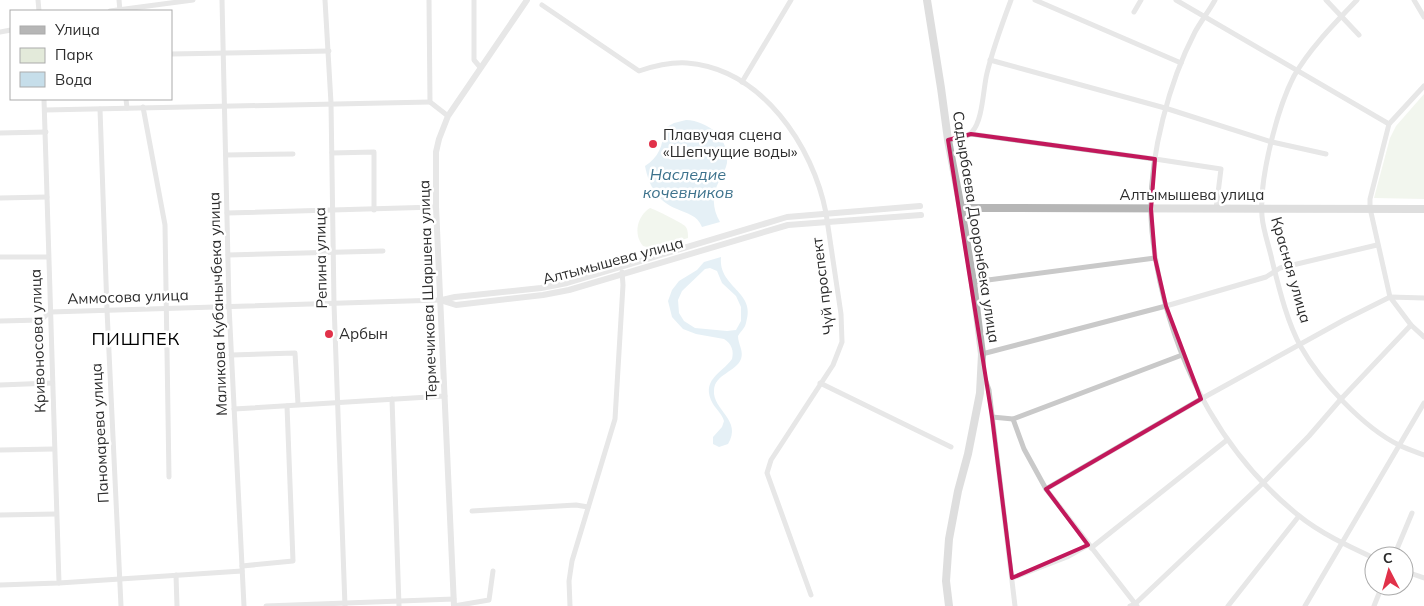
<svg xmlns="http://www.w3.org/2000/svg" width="1424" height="606" font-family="Mulish,sans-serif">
<rect width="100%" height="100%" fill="#fff"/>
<g fill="#e3eada">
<polygon points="1424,94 1424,199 1374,198 1390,138 1396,126"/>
<path d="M650,208c4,1 32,15 35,18 3,3 3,8 3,12l-34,11 -11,-3c-10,-12 -6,-30 7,-38z"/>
</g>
<g fill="#c6deea" fill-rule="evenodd">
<path d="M686,120c22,1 44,18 41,43 -1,6 -5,12 -8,18 -7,14 -7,27 1,41l-18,5c-5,-12 -14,-13 -25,-18 -20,-8 -28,-23 -32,-43 13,-8 19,-21 18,-37l11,-6z"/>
<path d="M721,257c-3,31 36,34 25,66 -1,5 -5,8 -8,13 0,8 6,15 3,23 -5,13 -26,15 -27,31 -2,20 29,30 14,54l-9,3 -6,-3v-7l9,-10 2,-6c-2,-7 -7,-11 -11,-17 -13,-24 8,-30 19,-45 2,-8 0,-15 -8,-20l-28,-5 -13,-5 -11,-12 -4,-16 4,-11 7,-9 18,-11 7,-8zM710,268l7,3 5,12 14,13 5,11v14l-5,9 -9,1 -32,-3 -11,-7 -5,-8 -1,-13 4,-9 23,-22z"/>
</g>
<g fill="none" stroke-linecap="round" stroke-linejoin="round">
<g stroke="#c9c9c9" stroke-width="5">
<polyline points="38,0 39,11"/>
<polyline points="119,0 120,11"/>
<polyline points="222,0 229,306 244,606"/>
<polyline points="325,0 331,103 334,304 345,606"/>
<polyline points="429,0 430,102 448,116"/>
<polyline points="474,0 474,60 480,67"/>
<polyline points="1035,0 1181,63"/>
<polyline points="1176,0 1389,124"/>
<path d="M1215,0c-6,11 -14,21 -20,32 -26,50 -45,122 -44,179 0,24 4,47 9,71 20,91 65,174 138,233 22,18 50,31 76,43"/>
<polyline points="1326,0 1359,35"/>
<path d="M1357,0c-22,23 -47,48 -63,76 -17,33 -35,103 -32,140 1,14 7,30 10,44 7,28 15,62 29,87 19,34 63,81 98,98 8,4 17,7 25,10"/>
<polyline points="1414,0 1424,17"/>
<path d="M542,5l97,66c15,-5 32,-9 48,-8 75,6 126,83 139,150l15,101 1,28 -9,23 -62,95 -4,13 44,122"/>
<polyline points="110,11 193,0"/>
<polyline points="1134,12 1141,0"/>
<polyline points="0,32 11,30"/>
<polyline points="171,54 329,51"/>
<polyline points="990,60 1165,108 1272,142 1326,154"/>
<polyline points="742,82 791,0"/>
<polyline points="1424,86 1389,124 1370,199 1370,208 1390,297 1411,325 1424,337"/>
<polyline points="44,99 59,583"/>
<polyline points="126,99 127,108"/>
<polyline points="143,107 165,225 169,477"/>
<polyline points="100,109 107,310 121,606"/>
<polyline points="45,110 430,102"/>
<polyline points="0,133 46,132"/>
<polyline points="971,134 1155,159 1221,169 1216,209"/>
<path d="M948,140c8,-1 19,-2 24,-8 11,-12 11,-43 15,-59 6,-25 15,-49 24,-73"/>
<polyline points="332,153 374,152 374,210"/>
<polyline points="226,155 293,154"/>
<polyline points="0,198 47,197"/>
<polyline points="227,213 436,207"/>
<polyline points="228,255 383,251"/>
<polyline points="0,257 48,257"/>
<polyline points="973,282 1155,258"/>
<polyline points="0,321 41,320 50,312 440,300"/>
<polyline points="982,354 1166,306 1266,277 1280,268 1377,245"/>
<polyline points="231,355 295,353 298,404"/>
<polyline points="983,374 989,390 1015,606"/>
<polyline points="820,383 951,447"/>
<polyline points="0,385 52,383"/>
<polyline points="392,399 399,606"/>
<polyline points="234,409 445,396"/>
<polyline points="992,417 1013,419 1182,355"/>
<polyline points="1013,419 1024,449 1046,489 1137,606"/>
<polyline points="0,450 54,449"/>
<polyline points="1046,489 1201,399 1344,320 1390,297 1424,298"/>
<polyline points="472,511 576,505 588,507"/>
<polyline points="0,515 56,514"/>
<polyline points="1091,548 1227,440"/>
<polyline points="1394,556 1412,513"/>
<polyline points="242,566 293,561 287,406"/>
<polyline points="1404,571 1424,578"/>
<polyline points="176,575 177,606"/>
<polyline points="1012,578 1067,557 1088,545"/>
<polyline points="0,585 59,583 242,571"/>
<polyline points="266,606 454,599"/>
<polyline points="454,606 489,600 493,571"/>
<polyline points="570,606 569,581 572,561 615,419 623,285 622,272"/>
<polyline points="1130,606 1135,604 1263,483 1309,436 1341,399 1411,325"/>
<polyline points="1228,606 1299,516"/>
<polyline points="1305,606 1424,403"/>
<polyline points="1374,606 1382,586"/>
</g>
<g stroke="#c9c9c9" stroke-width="6">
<polyline points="440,300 456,305 543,295 569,290 788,225 921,215"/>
<polyline points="442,300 455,297 541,288 567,283 787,217 920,206"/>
<polyline points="454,606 436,207 436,152 439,139 448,116 527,0"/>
</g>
<g stroke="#b6b6b6" stroke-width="8">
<polyline points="927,0 941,88 948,140 961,208 973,282 982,354 980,393 968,454 958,491 949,539 946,581 949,606"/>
<polyline points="961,208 1424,209"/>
</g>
</g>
<path d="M0 0H1424V606H0ZM971,134l184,25 -4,50 4,49 11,48 35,93 -155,90 42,56 -76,33 -20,-161 -44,-277z" fill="#fff" fill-opacity=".55" fill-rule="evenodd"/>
<path fill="none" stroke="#c2185b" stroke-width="4" stroke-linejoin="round" d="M971,134l184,25 -4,50 4,49 11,48 35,93 -155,90 42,56 -76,33 -20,-161 -44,-277z"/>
<g fill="#e13149" stroke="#fff" stroke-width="2">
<circle cx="653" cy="144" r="5"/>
<circle cx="329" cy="334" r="5"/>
</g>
<g text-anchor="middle" stroke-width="5" stroke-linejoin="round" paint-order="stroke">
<g font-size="15" fill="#2c2c2c" stroke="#fff" text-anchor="start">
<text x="663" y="140">Плавучая сцена<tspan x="663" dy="17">«Шепчущие воды»</tspan></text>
<text x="339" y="339">Арбын</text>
</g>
<g font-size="15" fill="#2c2c2c" stroke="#fff">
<text x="1192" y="200">Алтымышева улица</text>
<text transform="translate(976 227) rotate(81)" y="5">Садырбаева Дооронбека улица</text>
<text transform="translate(321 258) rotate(-91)" y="5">Репина улица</text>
<text transform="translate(613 261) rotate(-15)" y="5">Алтымышева улица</text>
<text transform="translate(1291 270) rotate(74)" y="5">Красная улица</text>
<text transform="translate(823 286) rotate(-97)" y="5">Чүй проспект</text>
<text transform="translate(428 290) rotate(-92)" y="5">Термечикова Шаршена улица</text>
<text transform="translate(128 297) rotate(-2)" y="5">Аммосова улица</text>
<text transform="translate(218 304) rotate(-92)" y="5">Маликова Кубанычбека улица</text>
<text transform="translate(38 341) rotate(-92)" y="5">Кривоносова улица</text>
<text transform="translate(100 433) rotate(-93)" y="5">Паномарева улица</text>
</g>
<g font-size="16" font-style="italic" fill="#3d728c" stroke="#fff">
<text x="688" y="180">Наследие<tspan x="688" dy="18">кочевников</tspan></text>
</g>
<g font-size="18" letter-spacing="1" fill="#000" stroke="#fff">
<text x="136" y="345">ПИШПЕК</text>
</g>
</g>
<rect x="10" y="10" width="162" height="90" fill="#ffffff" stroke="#ababab"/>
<rect x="20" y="26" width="25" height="8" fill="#b6b6b6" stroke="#ababab"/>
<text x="55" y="35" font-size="15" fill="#2c2c2c">Улица</text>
<rect x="20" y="48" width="25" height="15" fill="#e3eada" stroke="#ababab"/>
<text x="55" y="60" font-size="15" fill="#2c2c2c">Парк</text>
<rect x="20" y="72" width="25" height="15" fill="#c6deea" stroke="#ababab"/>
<text x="55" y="85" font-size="15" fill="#2c2c2c">Вода</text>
<g transform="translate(1389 571) rotate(354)"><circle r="24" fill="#ffffff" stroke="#ababab"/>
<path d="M0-4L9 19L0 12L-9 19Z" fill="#e13149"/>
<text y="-8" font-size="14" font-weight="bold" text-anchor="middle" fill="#2c2c2c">С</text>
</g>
</svg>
